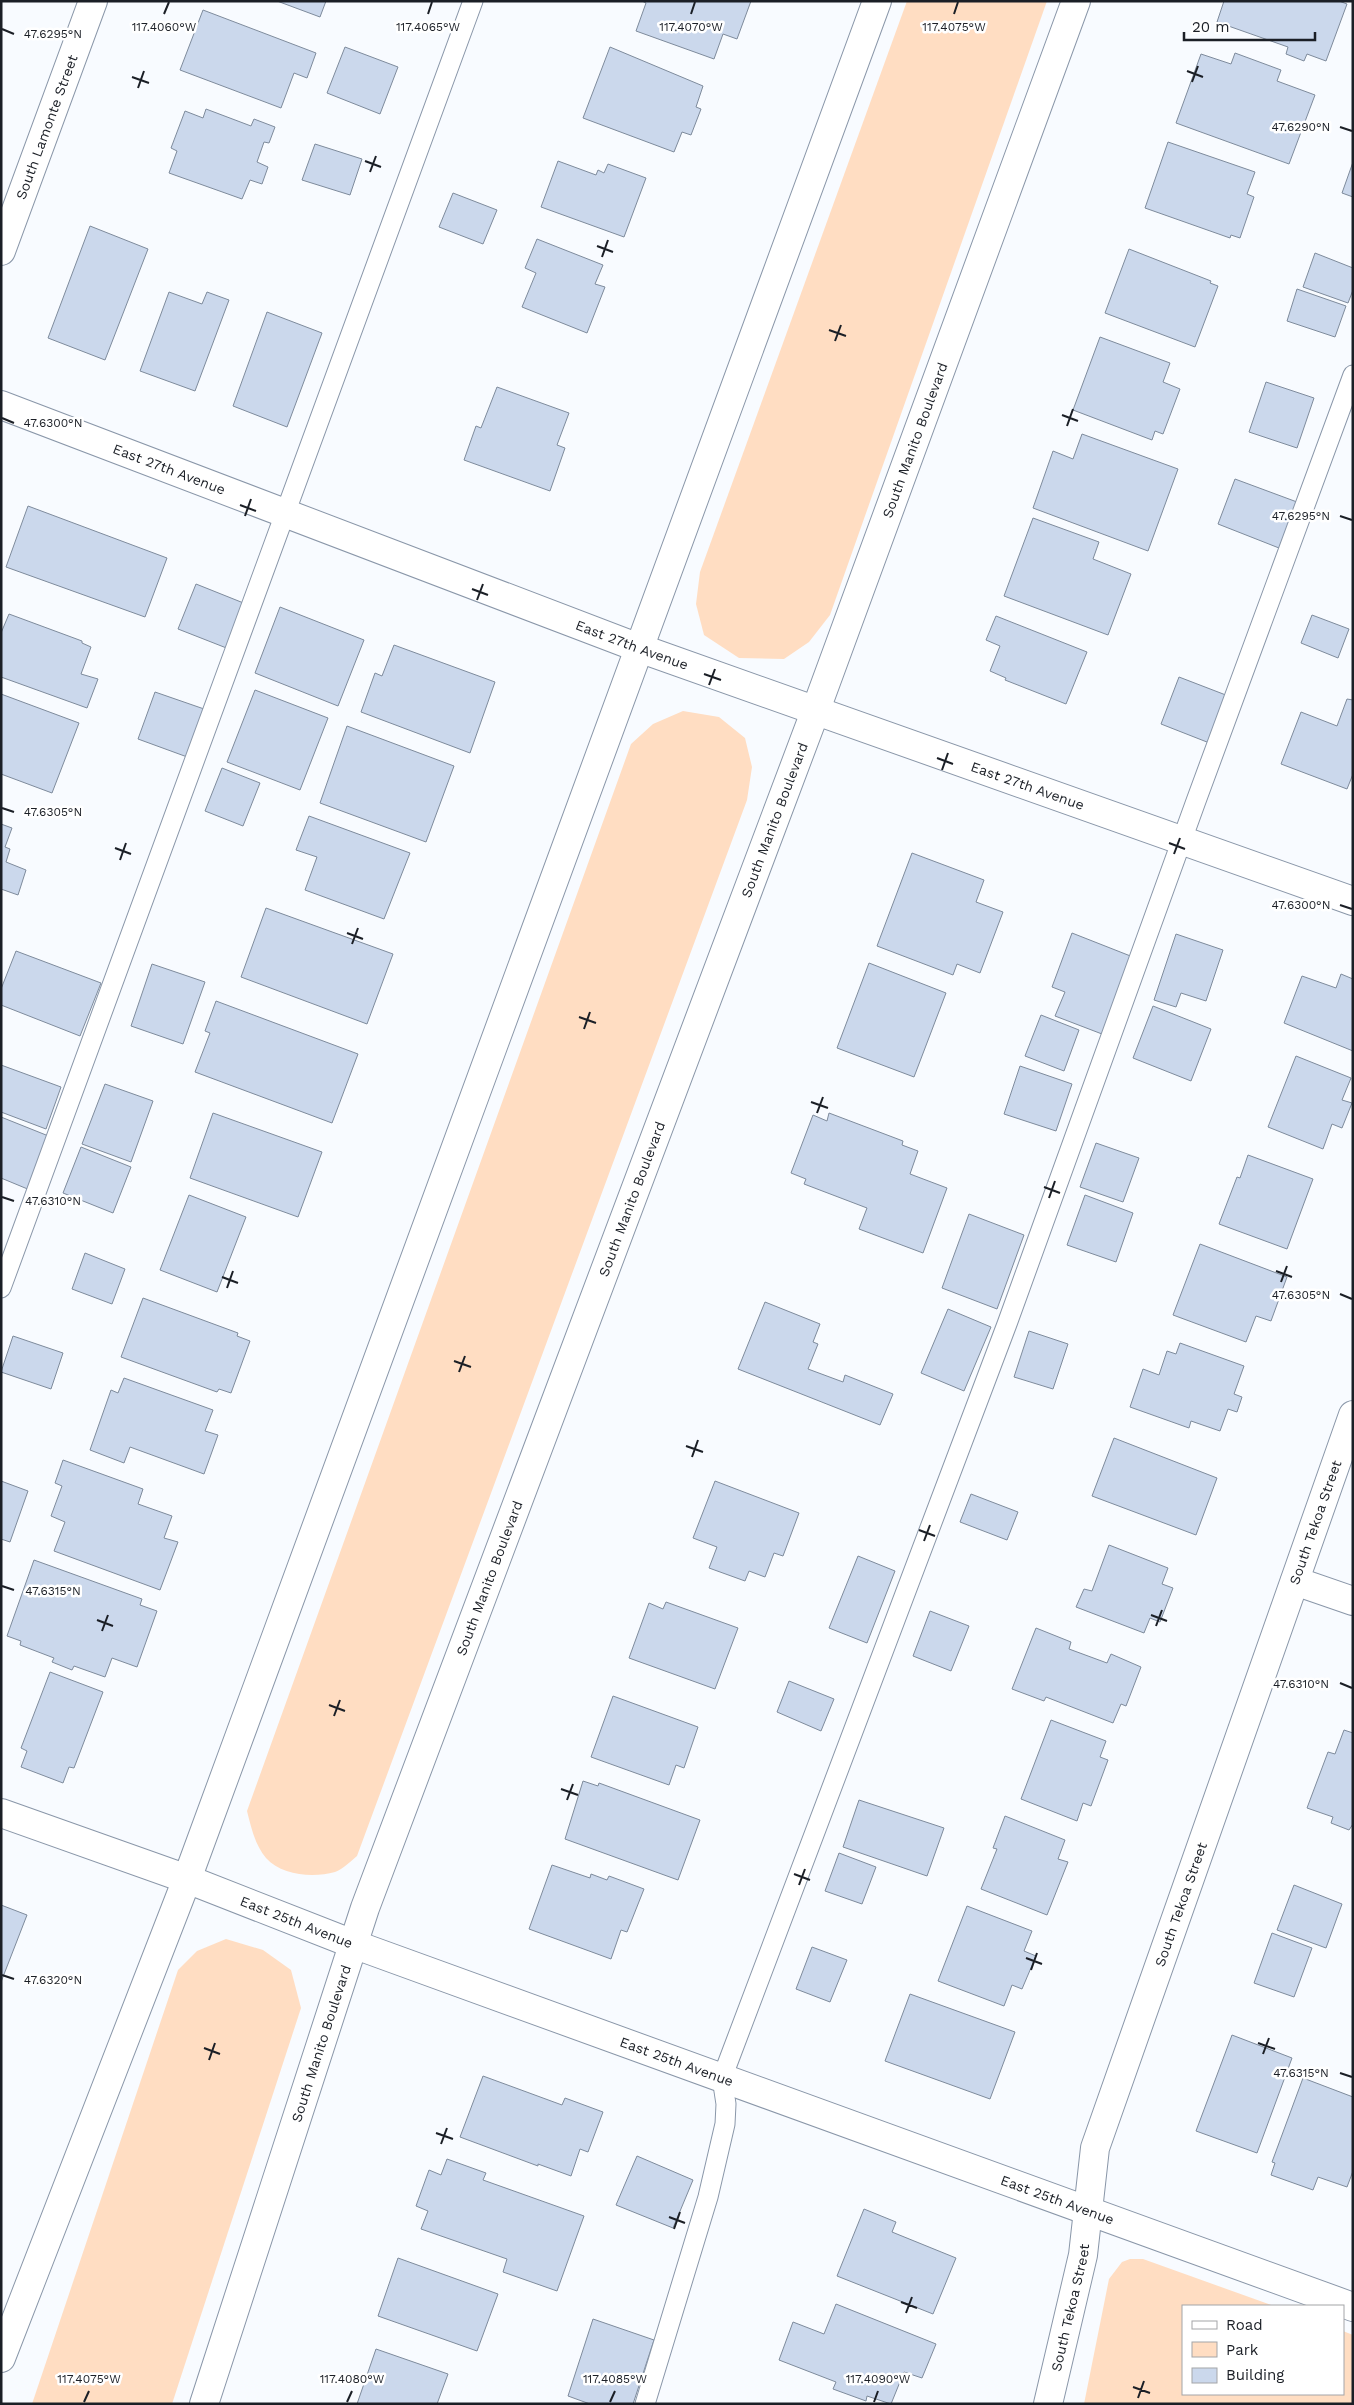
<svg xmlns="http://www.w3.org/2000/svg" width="1354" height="2405" font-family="'Work Sans',sans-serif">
<rect width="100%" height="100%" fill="#f8fbff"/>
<g fill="#ffddc2">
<polygon points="907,1 1047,1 830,615 809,642 784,659 739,658 704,635 696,604 700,572"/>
<path d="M683,711l36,6 26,21 7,29 -5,33 -390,1056c-6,5 -14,13 -22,16 -21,6 -53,4 -69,-14 -11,-13 -15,-31 -19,-47l384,-1067 22,-20z"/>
<polygon points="226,1939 263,1950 291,1970 301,2008 172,2404 32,2404 178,1970 197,1951"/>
<polygon points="1130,2259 1143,2259 1274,2306 1183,2306 1183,2394 1343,2394 1343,2331 1353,2335 1353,2404 1084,2404 1109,2279 1122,2262"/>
</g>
<g fill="#cbd8ec" stroke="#7e8b9c">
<polygon points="277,1 326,1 320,17"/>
<polygon points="642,1 751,1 737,39 723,34 714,59 636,31 646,3"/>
<polygon points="1224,1 1339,1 1347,4 1326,61 1307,54 1304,61 1286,54 1288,47 1217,22"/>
<polygon points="203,10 316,53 307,78 294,73 281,108 180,70"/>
<polygon points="345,47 398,67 380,114 327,93"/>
<polygon points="610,47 703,86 696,107 701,109 691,135 682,132 674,152 583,118"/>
<polygon points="1235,53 1281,70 1277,81 1315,95 1289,164 1176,123 1201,54 1231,64"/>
<polygon points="206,109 251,126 254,119 275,127 269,143 264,142 257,162 268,167 262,184 250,180 242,199 169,173 177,151 171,148 185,111 203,118"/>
<polygon points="1168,142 1255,172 1247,194 1254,197 1240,238 1231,235 1230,238 1145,208"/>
<polygon points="315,144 362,159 350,195 302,180"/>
<polygon points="558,161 596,175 598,170 604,173 608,164 646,178 624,237 541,207"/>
<polygon points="1353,162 1353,197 1342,193"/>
<polygon points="453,193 497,210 483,244 439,227"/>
<polygon points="90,226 148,249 105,360 48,338"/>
<polygon points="537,239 603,265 595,284 605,287 587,333 522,307 536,273 525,268"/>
<polygon points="1129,249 1211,281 1210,283 1218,286 1195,347 1105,313"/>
<polygon points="1315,253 1353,268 1353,290 1348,303 1303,287"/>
<polygon points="1297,289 1346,306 1335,337 1287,321"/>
<polygon points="169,292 202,304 207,292 229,300 195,391 140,371"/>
<polygon points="267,312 322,333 287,427 233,406"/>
<polygon points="1100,337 1170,363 1163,382 1180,389 1163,434 1155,431 1152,440 1073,410"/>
<polygon points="1266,382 1314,398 1297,448 1249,432"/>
<polygon points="497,387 569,413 557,445 565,448 550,491 464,460 476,426 481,428"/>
<polygon points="1082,434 1178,469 1148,551 1033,508 1053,451 1073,459"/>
<polygon points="1235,479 1297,502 1279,548 1218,524"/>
<polygon points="28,506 167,558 145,617 6,567"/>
<polygon points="1033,518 1099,542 1093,559 1131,574 1108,635 1004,596"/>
<polygon points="196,584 246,604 229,649 178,629"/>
<polygon points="280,607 364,640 338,706 255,673"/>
<polygon points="9,614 82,641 82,643 91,647 81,674 98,679 87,708 1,677 1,633"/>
<polygon points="1312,615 1349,629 1338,658 1301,643"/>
<polygon points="996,616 1087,652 1066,704 1005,680 1006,678 990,671 1000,646 986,640"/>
<polygon points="394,645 495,682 470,753 361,712 375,673 382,676"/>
<polygon points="1179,677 1231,697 1212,744 1161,724"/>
<polygon points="255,690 328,718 300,790 227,762"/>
<polygon points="155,692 207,710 190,758 138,739"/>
<polygon points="1,694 79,723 52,793 1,774"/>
<polygon points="1347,699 1353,700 1353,774 1347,789 1281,764 1301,712 1337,726"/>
<polygon points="347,726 454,766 426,842 320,803"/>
<polygon points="222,768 260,783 243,826 205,811"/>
<polygon points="309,816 410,853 384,919 305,890 317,857 296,850"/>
<polygon points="1,824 12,828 5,847 10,849 6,862 26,870 18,895 1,889"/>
<polygon points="912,853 984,880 976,902 1003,912 980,973 957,964 953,975 877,946"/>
<polygon points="266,908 393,954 367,1024 241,977"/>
<polygon points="1072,933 1133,957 1102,1034 1055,1016 1065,992 1052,987"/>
<polygon points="1176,934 1223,950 1206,1001 1181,993 1176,1007 1154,1000"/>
<polygon points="16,951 101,983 80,1036 1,1005 1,989"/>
<polygon points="869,963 946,993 914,1077 837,1048"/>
<polygon points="152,964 205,982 183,1044 131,1026"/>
<polygon points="1341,974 1353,979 1353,1051 1284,1023 1302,976 1336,988"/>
<polygon points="216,1001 358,1054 332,1123 195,1072 210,1033 205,1031"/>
<polygon points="1153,1006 1211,1029 1191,1081 1133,1058"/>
<polygon points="1041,1015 1079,1030 1064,1071 1025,1056"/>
<polygon points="1296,1056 1351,1078 1342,1100 1352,1103 1342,1128 1332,1124 1323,1149 1268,1127"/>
<polygon points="1,1065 61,1087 46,1129 1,1112"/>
<polygon points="1020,1066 1072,1084 1056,1131 1004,1114"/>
<polygon points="105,1084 153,1101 131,1162 82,1144"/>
<polygon points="213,1113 322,1152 298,1217 190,1178"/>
<polygon points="829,1113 903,1141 902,1145 918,1151 910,1174 947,1188 923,1253 859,1229 867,1208 804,1184 806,1179 791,1173 813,1115 827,1121"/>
<polygon points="1,1117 51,1137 30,1190 1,1178"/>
<polygon points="1096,1143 1139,1158 1123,1202 1080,1187"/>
<polygon points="81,1147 131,1167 113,1213 63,1193"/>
<polygon points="1248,1155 1313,1179 1287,1249 1219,1224 1237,1177 1240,1178"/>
<polygon points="189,1195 246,1217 217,1292 160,1270"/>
<polygon points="1085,1195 1133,1213 1116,1262 1067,1245"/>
<polygon points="969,1214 1024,1235 997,1309 942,1288"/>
<polygon points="1200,1244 1287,1277 1271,1321 1256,1316 1246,1342 1173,1315"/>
<polygon points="85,1253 125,1269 112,1304 72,1289"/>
<polygon points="143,1298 238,1333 237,1336 250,1341 231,1393 219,1389 217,1392 121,1357"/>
<polygon points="765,1302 820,1324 813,1342 818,1344 808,1369 843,1382 845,1375 893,1394 880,1425 738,1369"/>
<polygon points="948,1309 991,1327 964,1391 921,1373"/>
<polygon points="1029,1331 1068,1344 1053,1389 1014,1377"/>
<polygon points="13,1336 63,1353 51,1389 1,1372"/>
<polygon points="1180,1343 1244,1366 1234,1394 1242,1397 1237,1412 1228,1409 1220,1431 1191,1421 1189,1428 1130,1407 1143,1369 1159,1375 1167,1351 1176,1354"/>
<polygon points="124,1378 213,1410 205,1431 218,1435 204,1474 130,1447 124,1463 90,1450 111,1390 118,1393"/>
<polygon points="1114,1438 1217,1478 1196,1535 1092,1496"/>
<polygon points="63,1460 143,1489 138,1504 172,1516 164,1538 178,1542 160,1590 54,1551 65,1522 51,1516 62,1486 55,1483"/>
<polygon points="1,1481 28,1491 10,1542 1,1539"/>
<polygon points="715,1481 799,1513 783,1556 774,1553 765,1577 749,1571 745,1581 709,1568 717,1547 693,1538"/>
<polygon points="971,1494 1018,1512 1007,1540 960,1522"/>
<polygon points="1109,1545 1168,1568 1162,1584 1173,1588 1160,1622 1150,1618 1144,1633 1076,1607 1084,1589 1092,1591"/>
<polygon points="858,1556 895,1571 867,1643 829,1628"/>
<polygon points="34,1560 142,1599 140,1605 157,1611 137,1667 112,1658 105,1677 74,1666 72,1670 52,1662 54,1658 20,1645 21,1641 7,1636"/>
<polygon points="666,1602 738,1628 715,1689 629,1658 649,1603 663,1609"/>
<polygon points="930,1611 969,1626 951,1671 913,1656"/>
<polygon points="1036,1628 1071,1642 1069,1649 1107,1663 1111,1654 1141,1667 1126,1706 1121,1704 1113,1723 1046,1697 1044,1701 1012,1689"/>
<polygon points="50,1672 103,1692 74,1768 69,1767 63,1783 21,1767 27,1751 21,1748"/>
<polygon points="789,1681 834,1699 821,1731 777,1712"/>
<polygon points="613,1696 698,1727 684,1768 676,1765 669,1785 591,1757"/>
<polygon points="1051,1720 1106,1741 1100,1757 1108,1760 1091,1806 1083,1803 1077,1821 1021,1799"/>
<polygon points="1344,1730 1353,1733 1353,1824 1349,1830 1331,1823 1333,1817 1307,1808 1328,1752 1335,1754"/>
<polygon points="583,1781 598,1786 599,1783 700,1820 678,1880 565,1839"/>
<polygon points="859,1800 944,1828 927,1876 843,1847"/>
<polygon points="1005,1816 1065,1840 1058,1859 1068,1862 1047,1915 981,1889 997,1849 993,1848"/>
<polygon points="839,1853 876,1867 862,1904 825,1891"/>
<polygon points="552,1865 590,1878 591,1874 607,1880 609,1876 644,1889 627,1932 621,1930 611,1959 529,1929"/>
<polygon points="1294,1885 1342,1904 1326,1948 1277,1930"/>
<polygon points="1,1905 27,1915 1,1982"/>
<polygon points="967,1906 1032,1931 1024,1951 1036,1956 1022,1989 1012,1985 1004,2006 938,1981"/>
<polygon points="1272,1933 1312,1948 1294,1997 1254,1983"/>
<polygon points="812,1947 847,1960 830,2002 796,1989"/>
<polygon points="910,1994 1015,2032 990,2099 885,2061"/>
<polygon points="1232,2035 1292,2058 1257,2153 1196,2131"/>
<polygon points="483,2076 562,2105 565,2098 603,2112 588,2152 580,2149 571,2176 538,2164 538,2166 460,2137"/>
<polygon points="1303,2078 1353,2097 1353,2171 1347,2187 1318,2177 1313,2190 1271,2175 1275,2163 1272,2162"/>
<polygon points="637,2156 693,2180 673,2228 616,2205"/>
<polygon points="447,2159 486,2173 483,2180 584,2216 557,2291 503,2272 507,2259 421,2229 428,2211 416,2206 429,2170 441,2175"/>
<polygon points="864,2209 896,2222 892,2232 956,2258 933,2314 837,2276"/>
<polygon points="398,2258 498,2294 477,2351 378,2316"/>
<polygon points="836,2304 936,2344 922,2378 904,2372 891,2404 867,2396 866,2401 833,2389 836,2382 779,2360 793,2322 824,2334"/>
<polygon points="593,2319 654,2340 633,2404 590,2404 568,2396"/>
<polygon points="376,2349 448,2374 437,2404 357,2404"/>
</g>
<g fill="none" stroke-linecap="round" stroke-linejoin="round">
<g stroke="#8a97a9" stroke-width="21">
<g id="service">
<polyline points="1,1288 473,1"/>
<polyline points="645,2404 708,2197 725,2124 726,2104 722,2078 1007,1324 1196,801 1353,375"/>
</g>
</g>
<g stroke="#8a97a9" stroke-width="30">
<g id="minor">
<path id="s1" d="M1,251l92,-250"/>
<path id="s2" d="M1,405l638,243 714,253"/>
<polyline points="1295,1581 1353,1601"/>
<polyline points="1,2358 187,1879 877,1"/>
<path id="s3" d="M204,2404l161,-496 450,-1196 261,-711"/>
<path id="s4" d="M1048,2404l35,-149 12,-107 258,-733"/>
</g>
</g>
<g stroke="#8a97a9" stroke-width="30">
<g id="tertiary">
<path id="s5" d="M1,1813l186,66 166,65 1000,363"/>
</g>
</g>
<use href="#service" stroke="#fff" stroke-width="19"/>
<use href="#minor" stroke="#fff" stroke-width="28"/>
<use href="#tertiary" stroke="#fff" stroke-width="28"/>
</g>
<path fill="none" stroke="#1b1f26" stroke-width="2" d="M164,14l5,-12M428,14l4,-12M691,14l4,-12M954,14l4,-12M2,29l12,5M1187,71l16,6M132,77l17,6M1192,82l6,-16M138,88l6,-17M1340,127l12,4M365,161l16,6M370,172l6,-16M597,246l16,6M602,257l6,-17M829,330l17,6M835,341l6,-16M1062,415l16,6M2,418l12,5M1067,426l6,-17M240,505l16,6M245,516l6,-17M1340,516l12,4M472,589l16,6M477,600l6,-16M704,674l17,6M709,685l6,-16M937,758l16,6M942,770l6,-17M2,808l12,4M1169,843l16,6M115,848l16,6M1174,854l6,-16M120,860l6,-17M1340,905l12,4M347,933l16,6M352,944l6,-16M579,1017l17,6M584,1029l6,-17M811,1102l17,6M817,1113l6,-16M1044,1187l16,6M2,1197l12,4M1049,1198l6,-17M1276,1271l16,6M222,1277l16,6M1281,1282l6,-16M227,1288l6,-17M1340,1294l12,5M454,1361l17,6M459,1372l6,-16M686,1446l17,6M692,1457l6,-17M919,1530l16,6M924,1541l6,-16M2,1586l12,4M1151,1615l16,6M97,1620l16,6M1156,1626l6,-16M102,1631l6,-16M1340,1683l12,5M329,1705l16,6M334,1716l6,-16M561,1789l17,6M567,1800l6,-16M794,1874l16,6M799,1885l6,-16M1026,1958l16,6M1031,1970l6,-17M2,1975l12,4M1258,2043l17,6M204,2048l16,6M1263,2054l6,-16M209,2060l6,-17M1340,2073l12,4M436,2133l17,6M441,2144l6,-16M669,2217l16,6M674,2229l6,-17M901,2302l16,6M906,2313l6,-16M1133,2387l17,6M1138,2398l6,-17M84,2402l5,-11M347,2402l5,-11M610,2402l5,-11M874,2402l4,-11"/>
<g text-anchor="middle" stroke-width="5" stroke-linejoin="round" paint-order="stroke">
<g font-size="14" fill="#1b1f26" stroke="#fff">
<text dy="5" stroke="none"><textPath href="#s1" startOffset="132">South Lamonte Street</textPath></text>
<text dy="5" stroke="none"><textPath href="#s3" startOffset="2089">South Manito Boulevard</textPath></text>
<text dy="5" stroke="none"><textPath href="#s2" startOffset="180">East 27th Avenue</textPath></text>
<text dy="5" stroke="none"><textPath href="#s2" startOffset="675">East 27th Avenue</textPath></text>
<text dy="5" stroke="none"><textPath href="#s2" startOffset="1095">East 27th Avenue</textPath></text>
<text dy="5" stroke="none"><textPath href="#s3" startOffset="1684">South Manito Boulevard</textPath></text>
<text dy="5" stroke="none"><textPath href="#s3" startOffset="1279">South Manito Boulevard</textPath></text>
<text dy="5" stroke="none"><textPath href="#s4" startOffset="924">South Tekoa Street</textPath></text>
<text dy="5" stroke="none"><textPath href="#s3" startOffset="874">South Manito Boulevard</textPath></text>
<text dy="5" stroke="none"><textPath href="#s4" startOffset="519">South Tekoa Street</textPath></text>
<text dy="5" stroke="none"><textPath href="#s5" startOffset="315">East 25th Avenue</textPath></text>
<text dy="5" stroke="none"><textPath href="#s3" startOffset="379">South Manito Boulevard</textPath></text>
<text dy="5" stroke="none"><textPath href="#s5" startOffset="720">East 25th Avenue</textPath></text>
<text dy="5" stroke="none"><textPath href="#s5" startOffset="1125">East 25th Avenue</textPath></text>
<text dy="5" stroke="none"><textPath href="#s4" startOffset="99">South Tekoa Street</textPath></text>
</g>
</g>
<g font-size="12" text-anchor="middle" fill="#1b1f26" stroke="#fff" stroke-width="5" stroke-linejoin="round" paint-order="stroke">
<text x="164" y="31">117.4060°W</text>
<text x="428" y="31">117.4065°W</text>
<text x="691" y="31">117.4070°W</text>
<text x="954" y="31">117.4075°W</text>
<text x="53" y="38">47.6295°N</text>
<text x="1301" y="131">47.6290°N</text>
<text x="53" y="427">47.6300°N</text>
<text x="1301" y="520">47.6295°N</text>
<text x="53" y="816">47.6305°N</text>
<text x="1301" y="909">47.6300°N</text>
<text x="53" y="1205">47.6310°N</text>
<text x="1301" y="1299">47.6305°N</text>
<text x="53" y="1595">47.6315°N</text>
<text x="1301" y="1688">47.6310°N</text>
<text x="53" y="1984">47.6320°N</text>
<text x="1301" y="2077">47.6315°N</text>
<text x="89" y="2383">117.4075°W</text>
<text x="352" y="2383">117.4080°W</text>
<text x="615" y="2383">117.4085°W</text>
<text x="878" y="2383">117.4090°W</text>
</g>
<rect width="1354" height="2405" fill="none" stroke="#1b1f26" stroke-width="5"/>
<rect x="1182" y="2305" width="162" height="90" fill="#ffffff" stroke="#a4a5a8"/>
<rect x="1192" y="2321" width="25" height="8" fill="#ffffff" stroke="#a4a5a8"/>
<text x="1226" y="2330" font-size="15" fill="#1b1f26">Road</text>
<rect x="1192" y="2342" width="25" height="15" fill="#ffddc2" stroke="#a4a5a8"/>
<text x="1226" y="2355" font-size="15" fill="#1b1f26">Park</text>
<rect x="1192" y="2368" width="25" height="15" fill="#cbd8ec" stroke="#a4a5a8"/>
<text x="1226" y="2380" font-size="15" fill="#1b1f26">Building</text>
<path d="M1184 32v8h131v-8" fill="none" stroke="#1b1f26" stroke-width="2.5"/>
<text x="1192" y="32" font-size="15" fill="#1b1f26" stroke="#ffffff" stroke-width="4" paint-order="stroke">20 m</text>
</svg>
